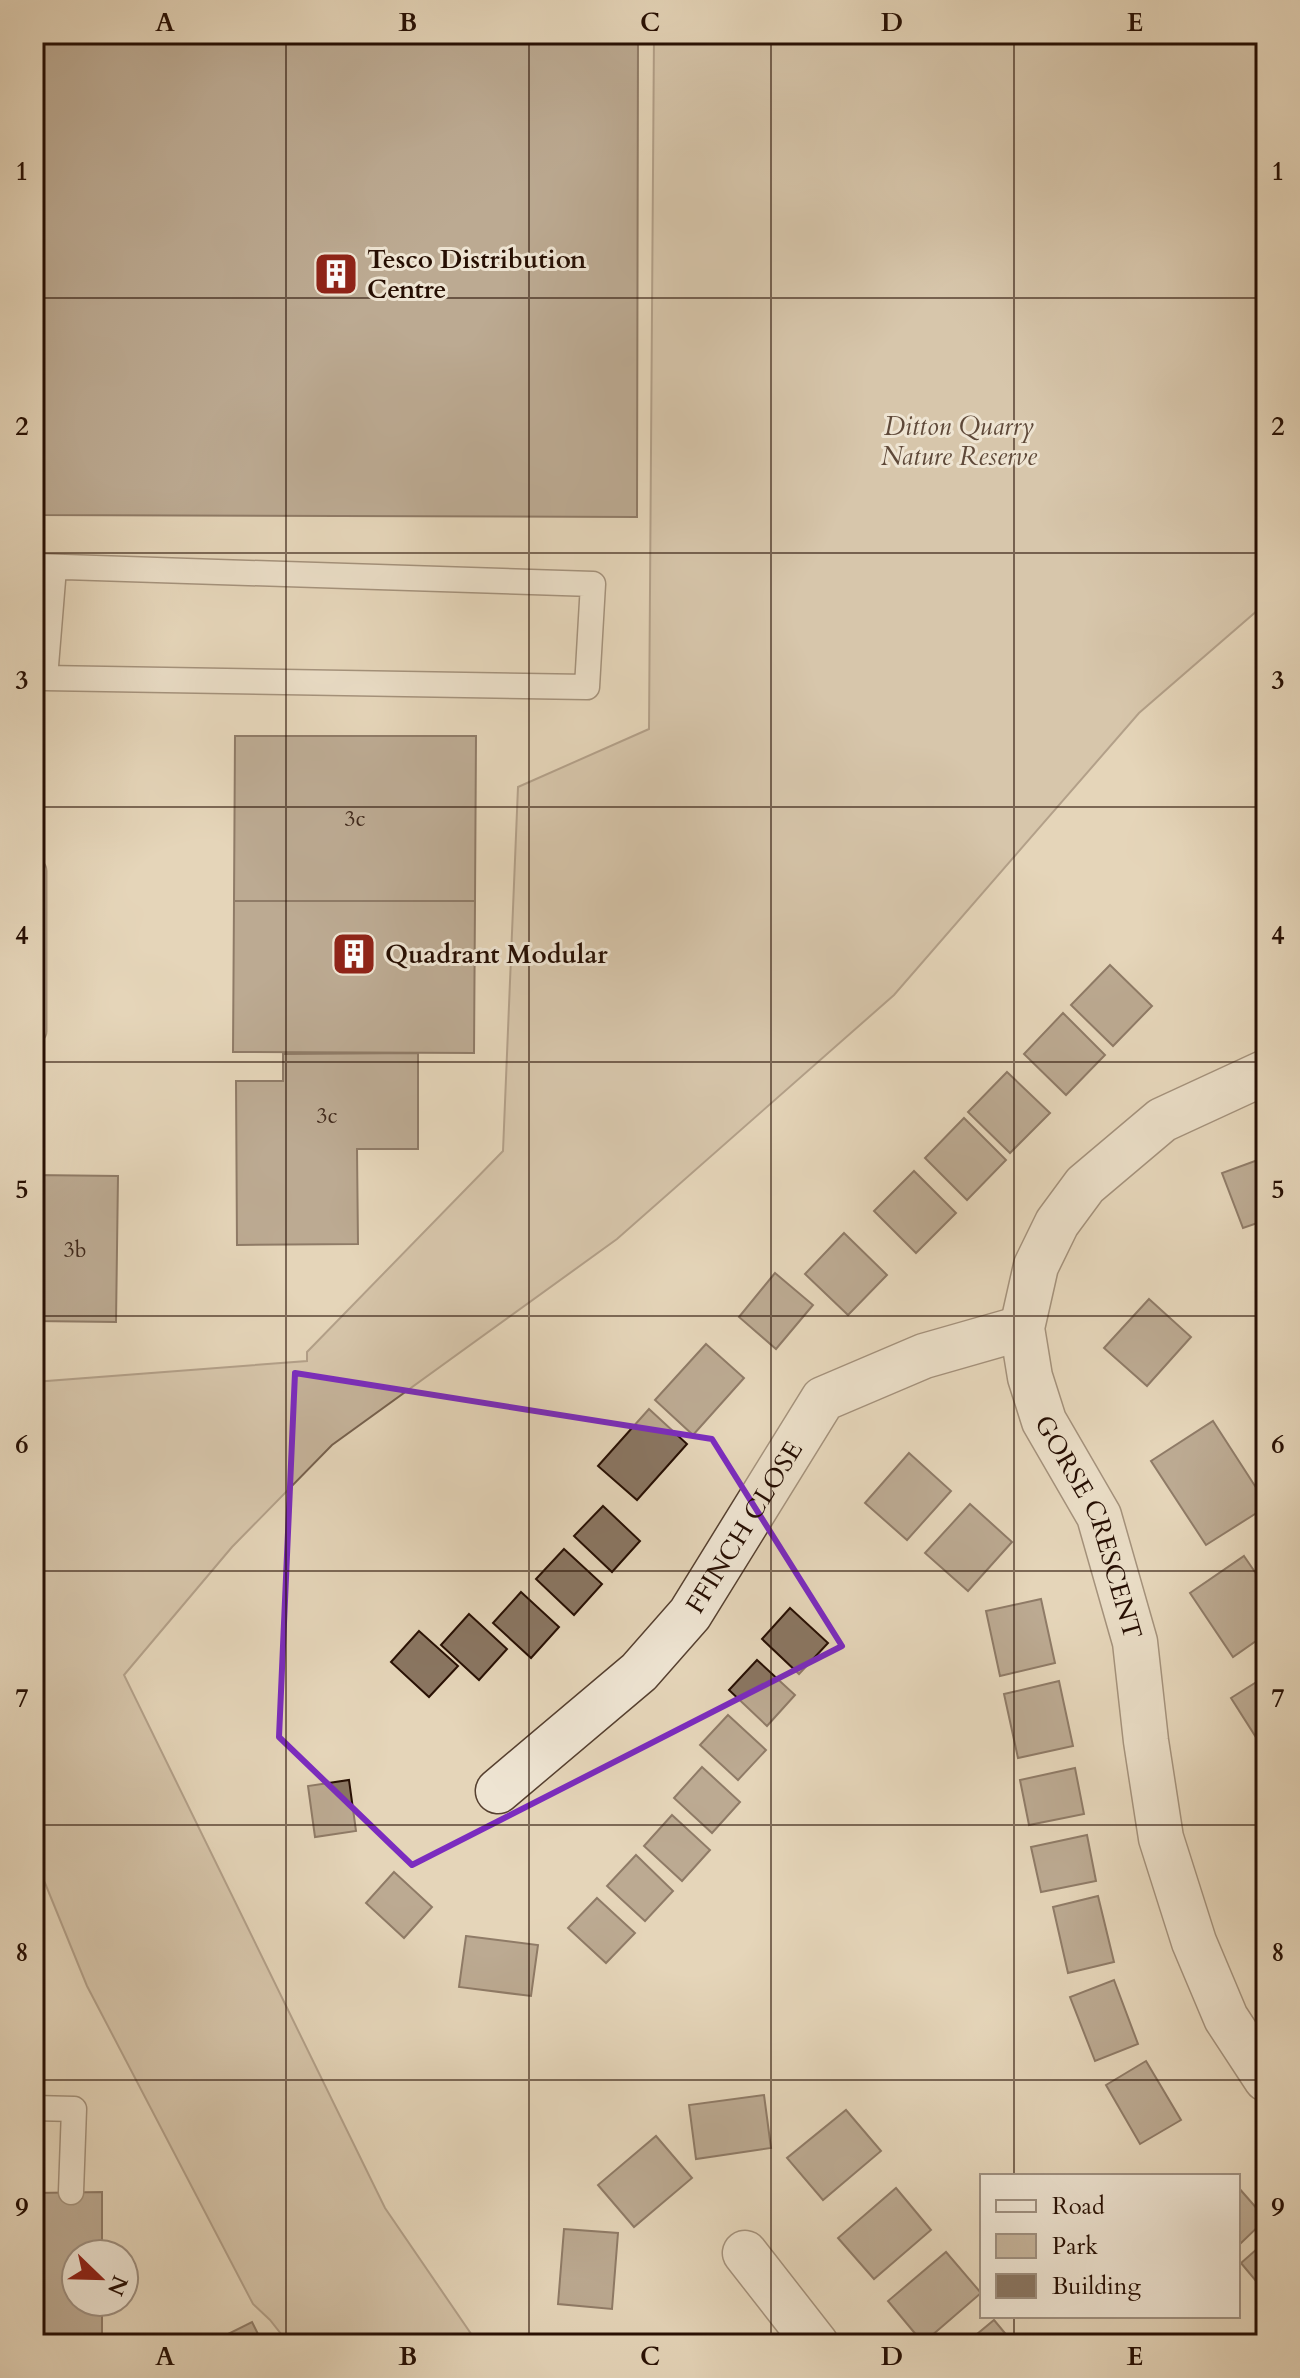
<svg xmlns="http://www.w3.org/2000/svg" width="1300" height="2378" font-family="Cardo,serif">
<rect width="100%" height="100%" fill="#e5d5b9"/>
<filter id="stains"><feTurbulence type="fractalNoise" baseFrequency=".0025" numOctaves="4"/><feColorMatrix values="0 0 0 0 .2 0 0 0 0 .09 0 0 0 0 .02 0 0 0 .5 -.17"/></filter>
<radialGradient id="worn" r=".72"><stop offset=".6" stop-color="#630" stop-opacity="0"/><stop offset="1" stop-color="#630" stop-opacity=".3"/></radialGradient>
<polygon fill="#c5b39a" stroke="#76614e" stroke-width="2" points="654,34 1266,34 1266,603 1139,713 894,995 617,1239 332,1445 232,1547 124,1675 385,2208 478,2344 289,2344 270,2320 253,2304 87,1986 45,1883 34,1864 43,1659 34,1658 34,1382 307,1361 307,1352 503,1151 518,787 649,729"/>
<g fill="#8a7662" stroke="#270f03" stroke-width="2">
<polygon points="34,34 638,34 637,517 34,515"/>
<polygon points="235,736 476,736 475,901 234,901"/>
<polygon points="234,901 475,901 474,1053 233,1052"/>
<polygon points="1110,965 1152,1006 1113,1046 1071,1005"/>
<polygon points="1063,1013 1105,1055 1066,1095 1024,1054"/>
<polygon points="418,1053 418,1149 357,1149 358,1244 237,1245 236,1081 283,1081 283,1054"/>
<polygon points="1007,1072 1050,1113 1010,1153 968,1112"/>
<polygon points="964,1118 1006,1160 967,1200 925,1158"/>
<polygon points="1266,1157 1266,1220 1243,1228 1222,1173"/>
<polygon points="914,1171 956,1213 916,1253 874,1211"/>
<polygon points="34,1175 118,1176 116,1322 34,1321"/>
<polygon points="844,1233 887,1275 848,1315 805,1274"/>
<polygon points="775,1273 813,1305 776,1349 739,1317"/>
<polygon points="1149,1299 1191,1337 1147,1386 1104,1348"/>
<polygon points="706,1344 744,1378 693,1435 655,1400"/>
<polygon points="649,1409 687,1444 637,1500 598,1466"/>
<polygon points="1213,1421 1266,1503 1266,1507 1206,1545 1151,1461"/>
<polygon points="909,1453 951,1491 907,1540 865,1503"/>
<polygon points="970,1504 1012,1542 968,1591 925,1553"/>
<polygon points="603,1506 640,1541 612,1572 574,1536"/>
<polygon points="564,1549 602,1584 574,1615 536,1579"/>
<polygon points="1244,1556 1266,1588 1266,1634 1233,1657 1190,1593"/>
<polygon points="521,1592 559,1627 531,1658 493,1623"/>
<polygon points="1041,1599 1055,1663 1000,1676 986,1611"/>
<polygon points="790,1608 828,1643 799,1674 762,1639"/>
<polygon points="469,1614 507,1649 479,1680 441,1645"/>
<polygon points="419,1631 458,1666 429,1697 391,1662"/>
<polygon points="757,1660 795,1695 767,1726 729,1690"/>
<polygon points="1266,1676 1266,1753 1231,1698"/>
<polygon points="1059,1681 1073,1746 1018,1758 1004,1694"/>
<polygon points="728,1715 766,1750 738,1780 700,1745"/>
<polygon points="702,1767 740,1802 712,1833 674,1798"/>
<polygon points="1075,1768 1084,1814 1029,1825 1020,1780"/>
<polygon points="349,1780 356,1831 315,1837 308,1786"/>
<polygon points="672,1815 710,1850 682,1881 644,1846"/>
<polygon points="1087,1835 1096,1881 1041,1892 1031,1847"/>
<polygon points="636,1855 673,1891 645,1921 607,1886"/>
<polygon points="394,1872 432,1907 404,1938 366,1903"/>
<polygon points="1098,1896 1114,1962 1068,1973 1053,1907"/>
<polygon points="597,1898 635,1933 606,1963 568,1928"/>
<polygon points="466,1936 538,1945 531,1996 459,1987"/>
<polygon points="1114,1980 1138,2044 1095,2061 1070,1997"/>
<polygon points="1146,2061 1181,2120 1140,2144 1106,2085"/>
<polygon points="764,2095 771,2148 696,2159 689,2105"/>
<polygon points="846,2110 881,2151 823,2200 787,2158"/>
<polygon points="656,2136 692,2178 634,2227 598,2185"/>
<polygon points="1238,2187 1266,2219 1238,2246"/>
<polygon points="896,2188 931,2230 874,2279 838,2238"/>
<polygon points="102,2192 102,2254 76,2254 76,2302 102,2302 102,2344 34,2344 34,2193"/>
<polygon points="564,2229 618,2233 612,2309 558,2304"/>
<polygon points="1266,2241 1266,2293 1241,2263"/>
<polygon points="946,2252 981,2293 923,2343 888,2301"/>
<polygon points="994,2320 1014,2344 965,2344"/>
<polygon points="252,2322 263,2344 208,2344"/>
</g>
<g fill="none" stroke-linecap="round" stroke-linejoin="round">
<g stroke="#564030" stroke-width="27">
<g id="service">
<polyline points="34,566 593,584 587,687 45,678 54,568"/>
<polyline points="34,871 34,1031"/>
<polyline points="34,2108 74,2109 71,2192"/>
</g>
</g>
<g stroke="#564030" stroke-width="47">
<g id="minor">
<path id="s1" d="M1266,1072l-104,48 -77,65 -28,38 -21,43 -14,62 8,49 14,44 55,95 36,126 11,99 15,97 33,104 32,76 40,61"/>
<path id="s2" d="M498,1791l141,-119 51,-58 133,-215 101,-43 98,-28"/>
<polyline points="745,2253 816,2344"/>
</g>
</g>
<use href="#service" stroke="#eee4d2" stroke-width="24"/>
<use href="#minor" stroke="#eee4d2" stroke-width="44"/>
</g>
<path d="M0 0H1300V2378H0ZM295,1373l417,66 130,207 -430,219 -133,-128z" fill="#e5d5b9" fill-opacity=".55" fill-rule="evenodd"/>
<path fill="none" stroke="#7b2cbf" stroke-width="6" stroke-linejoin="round" d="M295,1373l417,66 130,207 -430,219 -133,-128z"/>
<path fill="none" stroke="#270f03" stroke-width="2" stroke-opacity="0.55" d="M286,34v2310M529,34v2310M771,34v2310M1014,34v2142M34,298h1232M34,553h1232M34,807h1232M34,1062h1232M34,1316h1232M34,1571h1232M34,1825h1232M34,2080h1232M1014,2316v28"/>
<defs>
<g id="building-square" transform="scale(2.3)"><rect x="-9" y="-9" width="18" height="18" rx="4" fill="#8f2418" stroke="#eee4d2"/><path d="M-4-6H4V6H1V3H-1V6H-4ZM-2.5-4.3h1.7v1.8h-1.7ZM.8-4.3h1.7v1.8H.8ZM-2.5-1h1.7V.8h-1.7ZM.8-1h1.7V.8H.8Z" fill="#fff"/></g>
</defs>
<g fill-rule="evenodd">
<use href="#building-square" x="336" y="274"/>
<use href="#building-square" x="354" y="954"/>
</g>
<g text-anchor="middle" stroke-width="6" stroke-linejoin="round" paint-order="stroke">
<g font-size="22" fill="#40291b">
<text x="355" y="826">3c</text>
<text x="327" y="1123">3c</text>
<text x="75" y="1257">3b</text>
</g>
<g font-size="26" font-weight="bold" fill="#270f03" stroke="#eee4d2" text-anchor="start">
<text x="367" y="268">Tesco Distribution<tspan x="367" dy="30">Centre</tspan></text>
<text x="385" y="963">Quadrant Modular</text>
</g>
<g font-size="26" font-style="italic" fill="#5e4838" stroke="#eee4d2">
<text x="959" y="435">Ditton Quarry<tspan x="959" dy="30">Nature Reserve</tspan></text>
</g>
<g font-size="26" fill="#270f03" stroke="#eee4d2">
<text dy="9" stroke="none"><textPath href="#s2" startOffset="364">FFINCH CLOSE</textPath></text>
<text dy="9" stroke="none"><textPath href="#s1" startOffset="586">GORSE CRESCENT</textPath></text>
</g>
</g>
<rect width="1300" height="2378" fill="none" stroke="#e5d5b9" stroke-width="88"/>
<rect x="980" y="2174" width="260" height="144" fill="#eee4d2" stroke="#9e8f7f" stroke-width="2"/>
<rect x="996" y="2200" width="40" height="12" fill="#eee4d2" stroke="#9e8f7f" stroke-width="2"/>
<text x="1052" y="2214" font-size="24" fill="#270f03">Road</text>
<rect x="996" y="2234" width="40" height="24" fill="#c5b39a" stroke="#9e8f7f" stroke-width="2"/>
<text x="1052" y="2254" font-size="24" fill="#270f03">Park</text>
<rect x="996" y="2274" width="40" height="24" fill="#8a7662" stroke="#9e8f7f" stroke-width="2"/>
<text x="1052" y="2294" font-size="24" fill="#270f03">Building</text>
<g transform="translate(100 2278) rotate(113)"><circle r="38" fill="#eee4d2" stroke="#9e8f7f" stroke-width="2"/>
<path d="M0-6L14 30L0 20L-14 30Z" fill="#8f2418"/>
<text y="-12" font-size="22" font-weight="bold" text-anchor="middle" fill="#270f03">N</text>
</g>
<rect x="44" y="44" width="1212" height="2290" fill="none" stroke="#270f03" stroke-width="3"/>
<g font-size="26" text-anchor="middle" font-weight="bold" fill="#270f03">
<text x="165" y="31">A</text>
<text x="408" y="31">B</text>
<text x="650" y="31">C</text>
<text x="892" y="31">D</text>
<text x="1135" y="31">E</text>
<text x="22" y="180">1</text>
<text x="1278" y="180">1</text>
<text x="22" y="435">2</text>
<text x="1278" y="435">2</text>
<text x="22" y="689">3</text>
<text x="1278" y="689">3</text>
<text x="22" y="944">4</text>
<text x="1278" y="944">4</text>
<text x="22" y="1198">5</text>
<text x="1278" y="1198">5</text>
<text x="22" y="1453">6</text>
<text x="1278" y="1453">6</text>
<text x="22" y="1707">7</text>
<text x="1278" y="1707">7</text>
<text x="22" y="1961">8</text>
<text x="1278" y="1961">8</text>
<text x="22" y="2216">9</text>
<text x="1278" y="2216">9</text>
<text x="165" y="2365">A</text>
<text x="408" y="2365">B</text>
<text x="650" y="2365">C</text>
<text x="892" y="2365">D</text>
<text x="1135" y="2365">E</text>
</g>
<rect width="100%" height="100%" filter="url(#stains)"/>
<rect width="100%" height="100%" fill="url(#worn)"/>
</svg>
